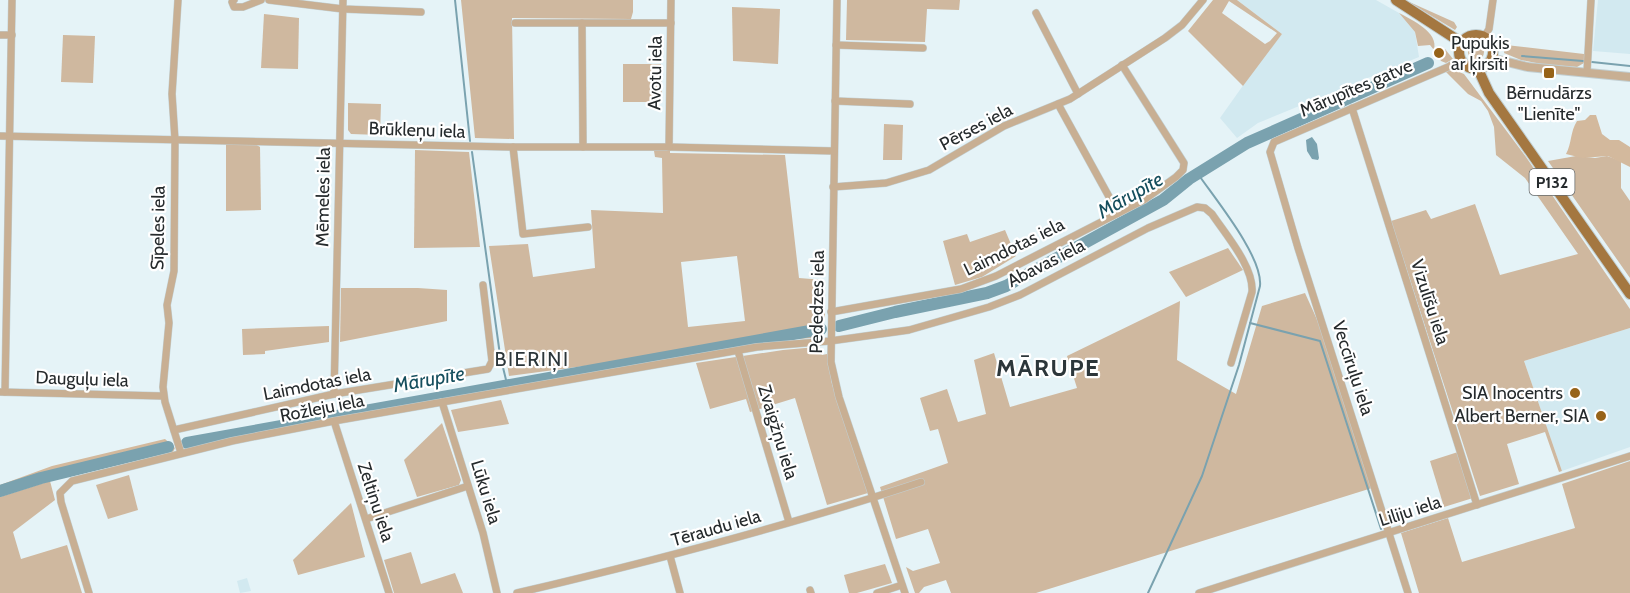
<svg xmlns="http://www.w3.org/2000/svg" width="1630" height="593" font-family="Cabin,sans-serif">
<rect width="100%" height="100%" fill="#e5f3f7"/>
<g fill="#d2e9f0">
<polygon points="1237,0 1376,0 1399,13 1415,32 1419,57 1258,123 1237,138 1220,118 1266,53 1282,34"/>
<polygon points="1598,0 1630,0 1630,54 1593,51"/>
<polygon points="1630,328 1630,447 1562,471 1524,361"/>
<polygon points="247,578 251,591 240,593 237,581"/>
</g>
<g fill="#cfb89f" fill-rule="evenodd">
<polygon points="461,0 633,0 633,12 631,19 512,18 514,139 475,138"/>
<polygon points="847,0 960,0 959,10 927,9 925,42 846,40"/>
<path d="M1213,0h24l45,34 -39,52 -55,-55zM1229,1l48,32 -7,8 -5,3 -43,-31z"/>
<polygon points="1405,0 1454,22 1457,27 1455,30"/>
<polygon points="732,7 780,9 778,64 733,61"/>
<path d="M1399,13c13,7 40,19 35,37l-4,-5 -12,1 -3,-14z"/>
<polygon points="264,14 299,18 298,69 261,68"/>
<polygon points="63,35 95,36 93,83 61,82"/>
<circle cx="1476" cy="52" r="8"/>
<polygon points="1506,45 1584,54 1584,63 1577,67 1541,64 1521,60 1504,53"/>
<polygon points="1445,49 1453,59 1446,63 1441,61 1436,52"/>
<polygon points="623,64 661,64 662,102 623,102"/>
<polygon points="1452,69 1464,74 1526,157 1630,309 1630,328 1524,361 1562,471 1559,472 1545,432 1507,444 1519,484 1480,496 1391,221 1426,210 1431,219 1475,204 1500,275 1578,254 1525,178 1496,155 1494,127 1488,111 1481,101 1468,94 1446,72"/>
<polygon points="348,103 381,104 380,135 351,134 348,130"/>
<polygon points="884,124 903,125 902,160 883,160"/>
<polygon points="226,144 255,144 260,147 261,210 226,211"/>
<polygon points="415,150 469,152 480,247 414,248"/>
<path d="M670,150v3l115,2 14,123 25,2 1,37 -3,14 -9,2 -1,5 -31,2 -272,36 -20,-130 39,-2 5,33 62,-9 -4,-58 72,3 -1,-55 -7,-1 -1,-6zM737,256l8,65 -57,6 -7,-65z"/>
<polygon points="1576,156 1595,158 1607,156 1621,161 1621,188 1630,201 1630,278 1548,161"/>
<polygon points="1005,230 1016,256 982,277 955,285 943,241 967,234 970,242"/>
<polygon points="1228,248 1243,270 1186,297 1169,272"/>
<polygon points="341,288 418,288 447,290 447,321 340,342"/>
<polygon points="1305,293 1324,335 1372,488 1036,593 951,593 946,580 924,587 919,593 915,593 906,567 913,571 940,563 928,529 896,539 880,487 948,463 938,429 930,431 920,398 947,389 958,422 986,414 974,360 994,353 1010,407 1077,388 1067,356 1180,301 1177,360 1236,394 1262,306"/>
<polygon points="329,326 329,342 265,351 265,354 243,355 242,329"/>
<polygon points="816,347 820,350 822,355 827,354 832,384 868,493 827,505 795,398 750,412 746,399 710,409 696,363 783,350"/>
<polygon points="501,400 509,424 458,432 451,410"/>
<polygon points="442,423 461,480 459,485 417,497 404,460"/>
<polygon points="1458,452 1473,498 1444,507 1430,461"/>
<polygon points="1630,461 1630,593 1419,593 1401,533 1448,518 1462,562 1575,528 1562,484"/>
<polygon points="129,475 138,510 108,519 96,485"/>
<polygon points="50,481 55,500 13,532 21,559 67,545 82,593 0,593 0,497"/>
<polygon points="351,503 365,557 298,575 293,560"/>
<polygon points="411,552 421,584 455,573 463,593 394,593 384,560"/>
<polygon points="885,564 892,583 857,593 849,593 844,575"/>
</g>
<g fill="#d3b99d">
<path d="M1590,115h6l6,19 8,6h9l11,7v20l-22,-11 -26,2 -16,-4c6,-11 4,-22 11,-33l8,-1z"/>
<polygon points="165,439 175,448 173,452 50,481 0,496 0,485 52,466"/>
</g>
<polygon fill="#7aa2af" points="1312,137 1317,144 1319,158 1318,160 1312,159 1307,151 1306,140"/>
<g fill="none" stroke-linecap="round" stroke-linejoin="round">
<g stroke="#7aa2af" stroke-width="2">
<polyline points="455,0 470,141"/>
<polyline points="1522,56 1583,61"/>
<polyline points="1592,62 1630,66"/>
<polyline points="472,152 500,355 507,384"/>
<polyline points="1250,323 1320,341 1381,529"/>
<path d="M1148,593l54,-117 37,-111 21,-79c3,-29 -44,-86 -62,-112"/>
</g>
<g stroke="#7aa2af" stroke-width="12">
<polyline points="839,326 895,312 987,293 1006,286 1163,200 1189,179 1247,143 1428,63"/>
<polyline points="187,443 821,329"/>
<polyline points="0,491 41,478 168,447"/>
</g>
<g stroke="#c2cfd2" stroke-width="8">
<g id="minor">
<polyline points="178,0 172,94 175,140 174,271 167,305 169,323 163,387 165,402 181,453"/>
<polyline points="234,0 232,2 234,7 243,7 261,0"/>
<polyline points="269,0 343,9 421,12"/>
<polyline points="837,0 831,362 839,397 905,593"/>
<polyline points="1036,13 1078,94"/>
<polyline points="515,23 671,23"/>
<polyline points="582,23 583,147"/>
<polyline points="0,35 12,35"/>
<polyline points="1484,37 1489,29 1493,0"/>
<polyline points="836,45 923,48"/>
<polyline points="1587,72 1591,0"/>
<polyline points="835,101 910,104"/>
<polyline points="1058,104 1118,213"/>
<polyline points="1352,108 1477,505"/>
<polyline points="0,136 513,147 669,147 834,151"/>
<polyline points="513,147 523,234 588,227"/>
<polyline points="669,147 671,0"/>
<polyline points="833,187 886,183 929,170 1004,126 1070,99 1165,38 1182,25 1203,0"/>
<polyline points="831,312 961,289 996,276 1144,200 1176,177 1183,170 1184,163 1122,65"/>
<polyline points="738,351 789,522"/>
<polyline points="0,392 163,396"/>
<polyline points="5,392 12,0"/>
<polyline points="334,394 343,0"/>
<polyline points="442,402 483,533 497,593"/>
<polyline points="334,421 389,593"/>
<polyline points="174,430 334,394 488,369 492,361 483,285"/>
<polyline points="366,519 468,486"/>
<polyline points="670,556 680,593"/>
<polyline points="810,590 811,593"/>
<path d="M89,593l-28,-91 -1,-9 12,-12 160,-40 102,-20 423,-74 73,-6 79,-11 80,-23 31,-12 128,-67 49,-21 8,1 7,6c14,21 42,53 40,78l-21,71"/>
<path d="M517,593c136,-32 272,-67 404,-111"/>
<polyline points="877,593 902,585"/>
<polyline points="1199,593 1630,456"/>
<polyline points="1408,593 1298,248 1270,152 1274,142 1448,67 1461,59"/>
</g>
</g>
<g stroke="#c2cfd2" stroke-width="10">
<polyline id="tertiary" points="1491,58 1528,67 1630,77"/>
</g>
<g stroke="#c2cfd2" stroke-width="12">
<g id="primary">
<polyline points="1396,0 1462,43"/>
<circle cx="1476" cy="52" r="17"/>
<polyline points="1478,69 1489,93 1630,294"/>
</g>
</g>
<use href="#minor" stroke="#c8af93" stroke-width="7"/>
<use href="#tertiary" stroke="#c8af93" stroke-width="8"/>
<use href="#primary" stroke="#a47740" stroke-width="10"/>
</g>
<g fill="#976318" stroke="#fff" stroke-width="2">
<circle cx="1439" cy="53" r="6"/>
<rect x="1543" y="67" width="12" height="12" rx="3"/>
<circle cx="1575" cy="393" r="6"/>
<circle cx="1601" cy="416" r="6"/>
</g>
<g text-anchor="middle" stroke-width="4.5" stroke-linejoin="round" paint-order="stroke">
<rect fill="#fff" stroke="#666a6b" stroke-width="1.5" x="1529.5" y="169" width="45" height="26" rx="4.5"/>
<g font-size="16" font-weight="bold" fill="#252a2c">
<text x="1552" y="188">P132</text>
</g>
<g font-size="18" fill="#252a2c" stroke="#fff" text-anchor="end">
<text x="1451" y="49" text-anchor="start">Pupuķis<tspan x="1451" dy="21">ar ķirsīti</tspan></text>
<text x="1549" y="99" text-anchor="middle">Bērnudārzs<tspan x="1549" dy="21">"Lienīte"</tspan></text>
<text x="1563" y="399">SIA Inocentrs</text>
<text x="1589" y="422">Albert Berner, SIA</text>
</g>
<g font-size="18" fill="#252a2c" stroke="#fff">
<text transform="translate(655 73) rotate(-89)" y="6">Avotu iela</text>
<text transform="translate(1356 88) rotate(-23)" y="6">Mārupītes gatve</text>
<text transform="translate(976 127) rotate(-28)" y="6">Pērses iela</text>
<text transform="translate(417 130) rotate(2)" y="6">Brūkleņu iela</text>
<text transform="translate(323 197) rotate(-89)" y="6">Mēmeles iela</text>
<text transform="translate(158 228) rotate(-89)" y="6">Sīpeles iela</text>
<text transform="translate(1014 247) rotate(-26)" y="6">Laimdotas iela</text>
<text transform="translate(1046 263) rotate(-27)" y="6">Abavas iela</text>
<text transform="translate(817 302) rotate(-89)" y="6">Pededzes iela</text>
<text transform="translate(1430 302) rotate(72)" y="6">Vizulīšu iela</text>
<text transform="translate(1353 368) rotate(72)" y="6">Veccīruļu iela</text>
<text transform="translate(82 379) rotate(2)" y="6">Dauguļu iela</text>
<text transform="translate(317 384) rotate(-11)" y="6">Laimdotas iela</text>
<text transform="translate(322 408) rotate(-11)" y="6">Rožleju iela</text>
<text transform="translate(778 432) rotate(73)" y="6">Zvaigžņu iela</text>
<text transform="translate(486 492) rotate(73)" y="6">Lūku iela</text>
<text transform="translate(376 502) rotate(72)" y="6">Zeltiņu iela</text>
<text transform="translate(1410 511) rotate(-18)" y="6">Liliju iela</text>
<text transform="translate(716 528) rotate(-16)" y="6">Tēraudu iela</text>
</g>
<g font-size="20" font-style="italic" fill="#154e5d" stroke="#fff">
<text transform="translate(1130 195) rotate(-30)" y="7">Mārupīte</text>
<text transform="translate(429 379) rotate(-10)" y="7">Mārupīte</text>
</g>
<g font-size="20" letter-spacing="1.5" fill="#2c363a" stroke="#fff">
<text x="532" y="366">BIERIŅI</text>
</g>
<g font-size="24" font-weight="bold" letter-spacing="1.5" fill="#2c363a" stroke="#fff">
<text x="1048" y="376">MĀRUPE</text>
</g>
</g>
</svg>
